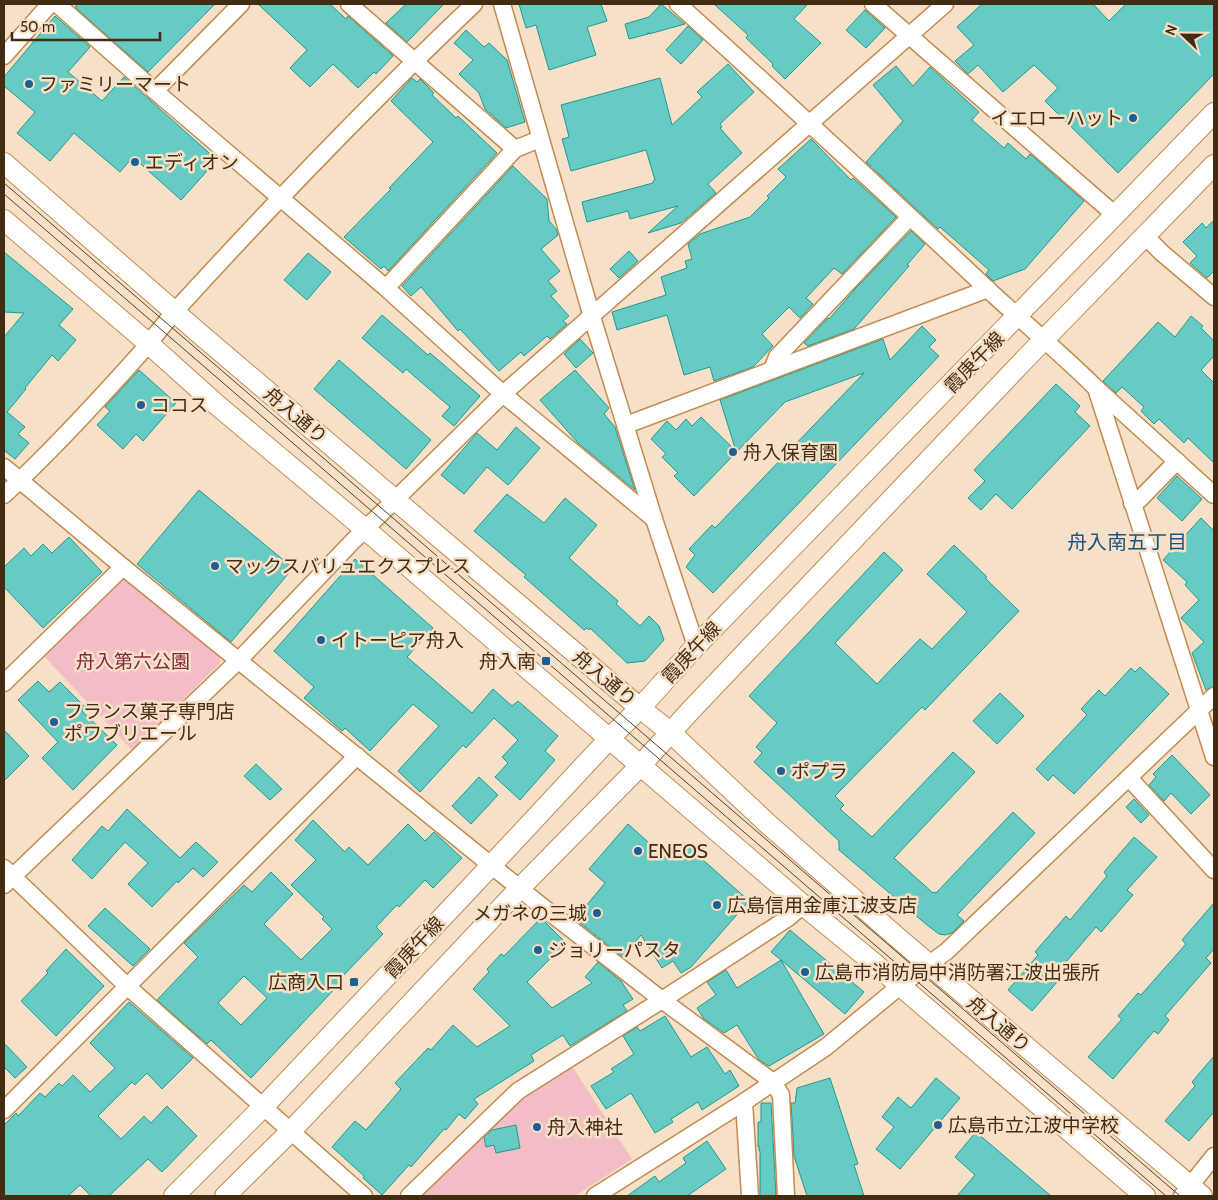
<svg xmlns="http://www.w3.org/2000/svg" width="1218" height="1200" font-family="Cabin,'Noto Sans JP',sans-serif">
<rect width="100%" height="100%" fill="#f7e0c8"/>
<g fill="#f2bdc5">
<polygon points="129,580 220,653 220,663 132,750 42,654 117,581"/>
<polygon points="572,1066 632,1159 575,1196 420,1196 509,1103"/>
</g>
<g fill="#65cbc3" stroke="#1f9992" fill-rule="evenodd">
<polygon points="76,4 215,4 148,72 76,8"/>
<polygon points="258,4 330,4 346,19 348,16 393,56 376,74 374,72 358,88 333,64 310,87 290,68 307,50"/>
<polygon points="406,4 444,4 407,42 386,23"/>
<polygon points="519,4 601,4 607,21 587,27 596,55 549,70 536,25 526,28"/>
<polygon points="661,4 685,24 649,34 648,32 648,34 629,39 625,24 649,17"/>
<polygon points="714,4 808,4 794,19 821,43 785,79 772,66 773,64 746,38 748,35"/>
<polygon points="982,4 1093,4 1109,21 1126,4 1214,4 1214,74 1118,173 1045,101 1058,88 1034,65 1003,92 978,65 968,74 955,61 974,45 957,27"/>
<polygon points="865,10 885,28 866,48 846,30"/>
<polygon points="55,16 90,47 68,72 102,101 124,77 217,160 181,200 133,157 120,172 74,133 50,161 17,133 35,112 4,86 4,77"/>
<polygon points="688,26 703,40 681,64 666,50"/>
<polygon points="466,30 484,47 489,43 507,60 525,122 506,128 485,109 479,93 459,74 473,60 454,43"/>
<polygon points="728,64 754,92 720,124 722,127 720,128 742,153 708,184 716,193 681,223 648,233 678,206 630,219 628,211 587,222 582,202 653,183 653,181 655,180 646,150 571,171 562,139 569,137 561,105 660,78 672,125 702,97 697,92"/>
<polygon points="896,66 913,86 930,67 979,112 972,120 1004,148 1008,143 1026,159 1030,154 1084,201 1025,269 993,281 986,274 989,270 940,227 938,229 866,162 903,121 873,85"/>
<polygon points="412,78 417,82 420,79 434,93 432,95 456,118 458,116 497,153 388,271 384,266 381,269 344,237 391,189 389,188 433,142 391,101"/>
<polygon points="811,139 851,180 853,178 896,217 842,274 834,268 806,298 813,304 800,318 789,307 762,334 773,346 753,367 714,381 710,367 684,375 667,315 617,330 612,312 666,295 661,277 687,268 685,261 692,259 688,244 700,234 750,217 769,198 767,196 786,177 778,169"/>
<polygon points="513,166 547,199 549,221 556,229 558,235 541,249 560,271 548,281 557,291 551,296 569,316 563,321 567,324 550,339 547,336 524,356 521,352 499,371 460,329 458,331 421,287 411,296 402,286"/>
<polygon points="1214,220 1214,273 1213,272 1207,278 1190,263 1197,256 1183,242 1202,223 1206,228"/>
<polygon points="911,231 925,244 907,265 909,266 854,329 808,346 804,343 828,318 829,319 856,288"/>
<polygon points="629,251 638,261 619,278 610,269"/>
<polygon points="4,252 73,309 59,325 76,340 58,361 52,355 25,388 26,389 7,412 25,427 18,434 29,443 15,459 5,451 4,452 4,337 24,313 4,312"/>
<polygon points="308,253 331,272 307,300 284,280"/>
<polygon points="382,315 428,355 430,353 480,396 454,426 442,416 450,407 406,369 403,373 362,338"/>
<polygon points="1191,316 1203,326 1201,328 1214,341 1214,356 1201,370 1214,383 1214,463 1188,438 1184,443 1159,419 1154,424 1141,411 1144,407 1122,387 1116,393 1103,381 1158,322 1175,337"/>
<polygon points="922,326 936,340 929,347 939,356 713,593 686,567 695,555 689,549 712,525 715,528 864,373 785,402 694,496 674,476 678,473 662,457 666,454 651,439 667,421 676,430 686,419 692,426 701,417 736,451 720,400 883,339 890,360"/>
<polygon points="580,339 593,353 576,368 564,354"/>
<polygon points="339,360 431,440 406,469 314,389"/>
<polygon points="139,370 176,403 143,441 136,434 123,449 97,425 110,411 105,407"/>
<polygon points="575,370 609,408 604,414 615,427 635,490 578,443 540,400"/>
<polygon points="1056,384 1080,406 1075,412 1090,426 1012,509 996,494 981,510 968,498 985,481 974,470"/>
<polygon points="516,427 540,448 508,485 487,467 464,494 441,475 477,433 497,450"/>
<polygon points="1177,476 1202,499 1182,521 1157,498"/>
<polygon points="199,490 293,568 231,642 137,564"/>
<polygon points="507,494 544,523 565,498 597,525 569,558 618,601 616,604 640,626 649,616 659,626 664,640 645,661 627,663 590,628 589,630 587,628 584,630 524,577 526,575 474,531"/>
<polygon points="1201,518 1214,531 1214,686 1206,690 1192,653 1204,642 1181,618 1199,600 1185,585 1187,582 1163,560"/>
<polygon points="69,537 102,572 43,628 4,587 4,567 24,548 31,556 43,544 52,553"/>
<polygon points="954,545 987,577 985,578 1019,611 925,710 922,707 835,796 844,805 840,809 872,837 953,752 975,772 894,858 933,893 934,892 936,893 1013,812 1035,833 957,915 964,921 952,933 945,935 939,934 927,925 839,850 839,841 754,762 762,753 756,747 777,723 749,696 884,552 903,570 835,643 877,684 920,639 932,649 967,612 927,574"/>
<polygon points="355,559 433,628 407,657 472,713 493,689 512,706 518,701 558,736 545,751 555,760 520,800 495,777 508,763 502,757 518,740 494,718 466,748 463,745 420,792 398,771 439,726 413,704 370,751 345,728 342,731 304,698 314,687 274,651"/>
<polygon points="1140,667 1169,694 1074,794 1053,775 1048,781 1036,769 1087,715 1081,709 1099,690 1105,696 1131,668 1135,672"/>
<polygon points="38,681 49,692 60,682 85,707 82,711 117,745 73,790 42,758 58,742 18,700"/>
<polygon points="1000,693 1024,716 997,744 973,721"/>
<polygon points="4,730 29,756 4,781"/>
<polygon points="1172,755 1210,795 1191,814 1171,793 1164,801 1149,785 1156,777 1153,774"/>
<polygon points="256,764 282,789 270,800 244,776"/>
<polygon points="479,777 498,795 471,824 452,806"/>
<polygon points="1134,799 1149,815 1141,823 1126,807"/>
<polygon points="127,809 180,858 196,842 218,862 203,877 193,868 178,883 177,881 152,907 128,884 148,863 125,842 92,879 72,860 102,826 108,831"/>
<path d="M313,820l32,32 4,-5 19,18 40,-41 17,17 9,-9 28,26 -29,30 -8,-8 -26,27 -2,-2 -21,22 7,7 -42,44 2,2 -92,98 -40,-38 -4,4 -50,-44 41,-43 -14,-14 60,-58 8,7 19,-20 22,22 -29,30 37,36 31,-31 -10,-10 2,-2 -33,-32 25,-25 -21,-20zM244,976l23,22 -26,27 -23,-22z"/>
<polygon points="628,824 668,860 683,842 749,901 691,967 681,973 673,961 662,968 641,935 623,957 575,919 605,883 589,869"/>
<polygon points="1134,837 1157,857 1127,890 1133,895 1101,932 1096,927 1059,970 1064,974 1032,1011 1008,990 1038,955 1035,952 1066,916 1070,920 1107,876 1104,872"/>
<polygon points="1214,903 1214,949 1206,958 1211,963 1165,1016 1169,1020 1158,1034 1154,1031 1113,1079 1088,1057 1122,1019 1118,1016 1138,993 1141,995 1186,944 1182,940"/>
<polygon points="105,908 150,949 133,966 88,926"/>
<polygon points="541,918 566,943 527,982 552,1008 592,983 585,977 598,962 621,981 633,999 623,1005 627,1011 570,1046 563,1035 531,1055 534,1061 474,1099 478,1104 465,1119 459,1114 446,1130 444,1129 411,1167 409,1165 382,1195 363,1178 364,1176 332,1147 355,1121 366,1130 401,1089 395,1083 428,1048 431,1050 453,1025 477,1047 510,1026 473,989 489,972 487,969 501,954 504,956"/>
<polygon points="790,930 864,992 845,1014 781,960 824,1034 769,1066 759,1060 737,1025 724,1033 704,1019 697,1008 716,995 707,982 726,970 737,988 781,960 771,952"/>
<polygon points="66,949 104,986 56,1036 21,1001 48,973 46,971"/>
<polygon points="129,1002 193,1058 162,1089 147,1073 135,1085 132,1082 98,1116 121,1139 144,1116 151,1123 167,1106 197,1136 162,1172 148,1159 109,1196 91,1196 80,1185 68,1196 4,1196 4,1125 16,1113 18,1116 40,1093 45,1097 59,1083 62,1086 73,1075 90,1092 115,1068 90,1043"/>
<polygon points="665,1016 691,1057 707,1047 725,1074 730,1070 739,1086 702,1110 698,1102 671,1119 673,1122 655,1133 631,1093 606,1109 591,1086 614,1072 611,1069 634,1054 623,1036 637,1027 640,1031"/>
<polygon points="4,1043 27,1067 15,1078 4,1067"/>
<polygon points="1214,1056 1214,1112 1189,1141 1165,1121 1195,1086 1192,1082"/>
<polygon points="830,1078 858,1164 854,1165 864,1196 807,1196 794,1156 791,1103 795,1103 797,1088"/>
<polygon points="936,1078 960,1098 900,1169 876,1149 894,1127 882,1117 898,1097 911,1108"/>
<polygon points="761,1103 771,1103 776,1196 760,1196 760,1151 759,1151 759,1146 758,1147 758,1122 761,1122"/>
<polygon points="516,1125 520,1148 496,1153 494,1145 486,1147 484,1137 492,1130"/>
<polygon points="976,1132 1051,1196 957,1196 975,1175 955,1157"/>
<polygon points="707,1141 726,1169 687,1196 627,1196 655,1176 659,1182 686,1163 683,1158"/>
</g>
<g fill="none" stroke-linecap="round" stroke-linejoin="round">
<g stroke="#c28c50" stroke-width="19">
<g id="minor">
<polyline points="57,4 155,91 386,288 503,394 654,519"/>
<polyline points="349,4 515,149"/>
<polyline points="502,4 592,317 654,519 696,646"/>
<path d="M678,4c102,92 203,185 303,279 38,36 78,68 115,105l118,369"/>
<polyline points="873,4 1114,214"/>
<polyline points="4,56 50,4"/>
<polyline points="155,91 241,4"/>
<polyline points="1145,236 1162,253 1214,297"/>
<polyline points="386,288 515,149 540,139"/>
<polyline points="772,370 777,357 910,217"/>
<polyline points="1097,389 1214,495"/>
<polyline points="626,425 988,289"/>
<polyline points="4,467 123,567 539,904 662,1000 773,1082 781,1095 786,1196"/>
<path d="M4,495c47,-43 91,-91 134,-139 13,-15 25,-31 38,-46 96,-105 195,-208 298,-306"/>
<polyline points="1132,503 1140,499 1177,461"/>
<polyline points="4,683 123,567"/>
<polyline points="1129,778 1214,870"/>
<polyline points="4,868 128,987 364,1196"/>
<polyline points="4,885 239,660 353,541 503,394 945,4"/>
<polyline points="744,1102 750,1196"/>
<polyline points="4,1110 357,756"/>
<polyline points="409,1196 518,1091 662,1000 788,918 803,905"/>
<polyline points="595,1196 744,1102 826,1047 900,986 947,951 1214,696"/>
<polyline points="1182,1196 1214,1156"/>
</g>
</g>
<g stroke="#c28c50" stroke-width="22">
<g id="tertiary">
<polyline points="4,163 200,334 640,708 670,732 768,824 898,938 1202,1196"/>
<polyline points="4,220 149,344 217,405 365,529 803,905 875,964 1145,1196"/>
<polyline points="174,1196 264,1106 471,887 609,739 640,708 696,646 1214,113"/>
<polyline points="225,1196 291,1131 520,888 640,766 691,710 1027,357 1214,165"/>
</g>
</g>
<use href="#minor" stroke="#fff" stroke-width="16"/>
<use href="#tertiary" stroke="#fff" stroke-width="20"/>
<g stroke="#574127" stroke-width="1">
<polyline points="4,183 1180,1196"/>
<polyline points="4,194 1166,1196"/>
</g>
</g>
<g fill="#1e5e93" stroke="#f7e0c8" stroke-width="2">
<circle cx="29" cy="84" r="5"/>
<circle cx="1133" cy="118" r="5"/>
<circle cx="135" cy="162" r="5"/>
<circle cx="141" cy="405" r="5"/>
<circle cx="733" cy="452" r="5"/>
<circle cx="215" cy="566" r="5"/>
<circle cx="321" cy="640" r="5"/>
<rect x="541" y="656" width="10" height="10" rx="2.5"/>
<circle cx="54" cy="722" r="5"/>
<circle cx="781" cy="771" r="5"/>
<circle cx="638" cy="851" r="5"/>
<circle cx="717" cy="905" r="5"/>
<circle cx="597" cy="913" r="5"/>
<circle cx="538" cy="950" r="5"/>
<circle cx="805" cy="972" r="5"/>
<rect x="349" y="977" width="10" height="10" rx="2.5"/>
<circle cx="938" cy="1125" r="5"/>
<circle cx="537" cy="1127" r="5"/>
</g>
<g text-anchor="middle" stroke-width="5" stroke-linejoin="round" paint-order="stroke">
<g font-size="19" fill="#422c12" stroke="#f7e0c8" text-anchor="start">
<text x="39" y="91">ファミリーマート</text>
<text x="1123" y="125" text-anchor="end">イエローハット</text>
<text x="145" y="169">エディオン</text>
<text x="151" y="412">ココス</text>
<text x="743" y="459">舟入保育園</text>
<text x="225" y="573">マックスバリュエクスプレス</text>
<text x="331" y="647">イトーピア舟入</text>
<text x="536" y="668" text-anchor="end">舟入南</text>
<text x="64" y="718">フランス菓子専門店<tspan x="64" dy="22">ポワブリエール</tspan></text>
<text x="791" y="778">ポプラ</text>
<text x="648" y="858">ENEOS</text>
<text x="727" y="912">広島信用金庫江波支店</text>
<text x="587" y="920" text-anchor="end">メガネの三城</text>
<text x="548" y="957">ジョリーパスタ</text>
<text x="815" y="979">広島市消防局中消防署江波出張所</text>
<text x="344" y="989" text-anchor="end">広商入口</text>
<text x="948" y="1132">広島市立江波中学校</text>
<text x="547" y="1134">舟入神社</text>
</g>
<g font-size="19" fill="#422c12" stroke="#f7e0c8">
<text transform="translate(974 362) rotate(-46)" y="7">霞庚午線</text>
<text transform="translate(296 415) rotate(40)" y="7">舟入通り</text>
<text transform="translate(691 652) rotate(-47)" y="7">霞庚午線</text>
<text transform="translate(605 678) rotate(40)" y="7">舟入通り</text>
<text transform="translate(414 947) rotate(-47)" y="7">霞庚午線</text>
<text transform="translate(999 1024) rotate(40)" y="7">舟入通り</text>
</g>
<g font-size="19" fill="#82273f" stroke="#f7e0c8">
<text x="133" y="668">舟入第六公園</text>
</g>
<g font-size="20" fill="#195384" stroke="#f7e0c8">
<text x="1127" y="549">舟入南五丁目</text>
</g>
</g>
<rect width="1218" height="1200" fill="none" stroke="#422c12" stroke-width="10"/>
<g transform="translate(1183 35) rotate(292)" stroke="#f7e0c8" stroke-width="4" paint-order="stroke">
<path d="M0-4L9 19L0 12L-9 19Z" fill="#422c12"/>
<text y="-8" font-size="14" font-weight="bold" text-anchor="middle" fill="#422c12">N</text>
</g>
<path d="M12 32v8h148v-8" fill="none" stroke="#422c12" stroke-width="2.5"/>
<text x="20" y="32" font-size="15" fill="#422c12" stroke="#f7e0c8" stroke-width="4" paint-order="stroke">50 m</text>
</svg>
